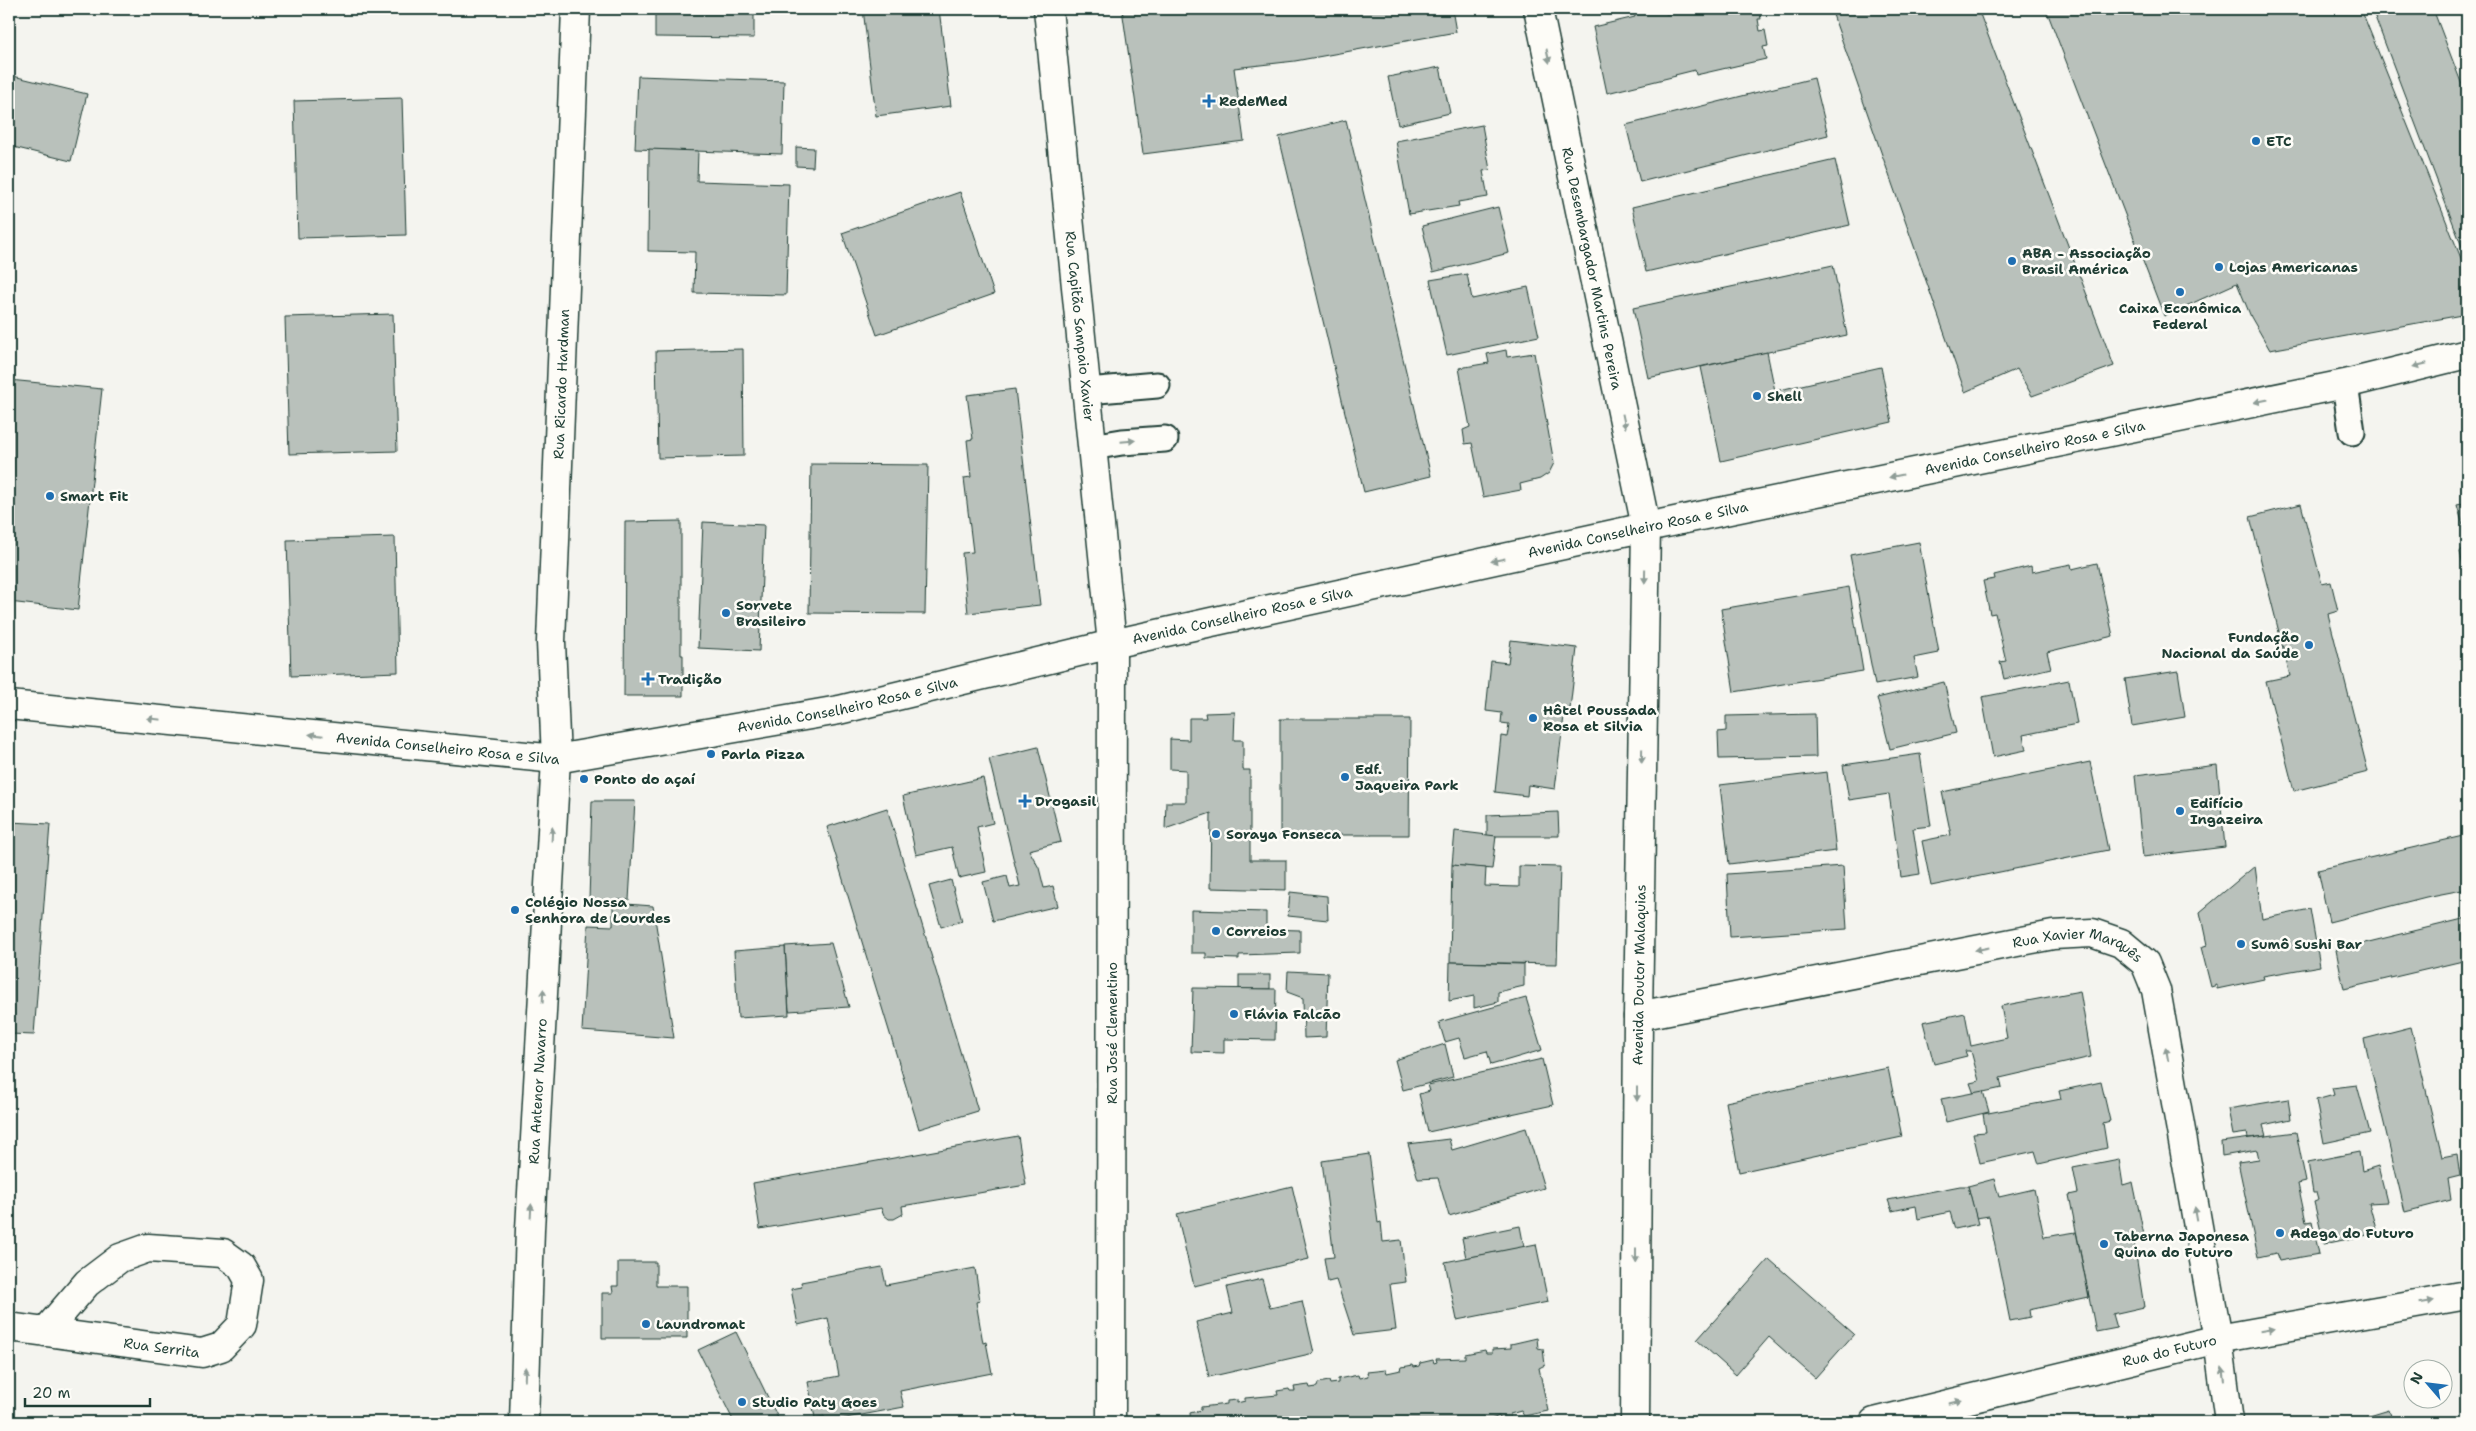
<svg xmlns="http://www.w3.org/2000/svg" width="2476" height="1431" font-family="'Shantell Sans',sans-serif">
<rect width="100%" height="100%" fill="#f4f4ef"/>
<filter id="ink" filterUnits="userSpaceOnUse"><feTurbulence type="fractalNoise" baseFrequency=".02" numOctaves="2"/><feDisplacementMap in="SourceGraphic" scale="10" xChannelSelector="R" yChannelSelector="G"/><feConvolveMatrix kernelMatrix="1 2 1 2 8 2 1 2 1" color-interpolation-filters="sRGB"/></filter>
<g filter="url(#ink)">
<g fill="#b9c1bb" stroke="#1f3d34">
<polygon points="655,9 754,9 754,38 655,37"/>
<polygon points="863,9 939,9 951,106 876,116"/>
<polygon points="1122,9 1452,9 1456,32 1295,61 1234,68 1244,141 1143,154"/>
<polygon points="1651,9 1665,9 1666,14 1684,11 1683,9 1759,9 1761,19 1758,19 1760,31 1765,30 1768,46 1763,47 1766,59 1696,75 1695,70 1675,75 1676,76 1607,93 1593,27 1635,17 1634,13"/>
<polygon points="1831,9 1978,9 2114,366 2032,396 2017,369 1965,392"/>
<polygon points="2046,9 2361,9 2467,273 2467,314 2270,350 2251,317 2237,283 2164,316"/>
<polygon points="2372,9 2433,9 2467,98 2467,260"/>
<polygon points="1440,67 1450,113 1398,125 1388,77"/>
<polygon points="9,75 87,94 71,161 9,146"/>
<polygon points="638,76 784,81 782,154 635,149"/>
<polygon points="1814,78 1828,135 1640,182 1626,125"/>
<polygon points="402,98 406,235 298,238 294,101"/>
<polygon points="1346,120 1431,476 1364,492 1279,137"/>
<polygon points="1482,125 1490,170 1483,171 1488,197 1458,202 1459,206 1409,214 1396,141"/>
<polygon points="796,147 814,148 813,167 796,166"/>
<polygon points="649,149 698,151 697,181 789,184 786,295 694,293 695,252 648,251"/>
<polygon points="1835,160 1850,225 1646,272 1632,207"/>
<polygon points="960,192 994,294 877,335 842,233"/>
<polygon points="1498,207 1509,253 1433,272 1422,226"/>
<polygon points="1833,265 1847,335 1648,378 1633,308"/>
<polygon points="1467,274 1472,299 1528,287 1539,336 1447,355 1430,280"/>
<polygon points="393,314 397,451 289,454 285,317"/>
<polygon points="743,349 744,456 658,458 656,351"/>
<polygon points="1506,350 1507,357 1534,353 1554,463 1549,473 1540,479 1520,484 1521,490 1483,497 1472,443 1465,444 1463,430 1470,427 1459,368 1489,363 1487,354"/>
<polygon points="1767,352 1775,391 1881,367 1892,422 1721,461 1701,367"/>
<polygon points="9,380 102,389 78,610 9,602"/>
<polygon points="1015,389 1040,605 968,613 962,553 973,552 964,478 971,477 967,440 973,439 967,395"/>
<polygon points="811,464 928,465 925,614 809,613"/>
<polygon points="2467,503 2467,539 2457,505"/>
<polygon points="2301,504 2322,584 2331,582 2338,611 2328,614 2368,772 2294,791 2266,681 2290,676 2250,517"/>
<polygon points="681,521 681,655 683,655 683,696 624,696 625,522"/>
<polygon points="703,522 764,525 759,651 698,648"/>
<polygon points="395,537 398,672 291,676 287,540"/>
<polygon points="1919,542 1939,653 1914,658 1918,677 1875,685 1850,555"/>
<polygon points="2467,547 2467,584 2460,552 2463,548"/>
<polygon points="2097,563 2113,636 2047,652 2051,668 2004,679 2000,662 2006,661 1995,613 1990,614 1983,581 1995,579 1994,575 2031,566 2032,572 2071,564 2072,569"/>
<polygon points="1849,587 1863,671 1734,692 1721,609"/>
<polygon points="1511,640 1577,648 1570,709 1565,708 1555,789 1528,785 1527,796 1495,792 1501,736 1507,737 1509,724 1501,723 1502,713 1486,711 1491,661 1508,663"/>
<polygon points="2178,671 2185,717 2132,726 2125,679"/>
<polygon points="2069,680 2077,724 2023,735 2026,750 1993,757 1982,697"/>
<polygon points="1944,682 1956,733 1890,749 1877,698"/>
<polygon points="1235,712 1234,740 1243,740 1243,770 1250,770 1250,860 1286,860 1286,890 1210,888 1211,813 1165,829 1166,802 1186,802 1186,770 1170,769 1170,739 1189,740 1189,718 1206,718 1205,713"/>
<polygon points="1815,714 1816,757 1719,759 1718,732 1726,731 1726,716"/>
<polygon points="1280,719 1410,719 1409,835 1280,835"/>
<polygon points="1038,747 1061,842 1029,850 1039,868 1044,888 1053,886 1058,906 993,921 983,882 1007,876 1010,888 1020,886 989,759"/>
<polygon points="1920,754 1931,826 1913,828 1920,874 1901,877 1889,794 1849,800 1843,765"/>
<polygon points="2090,762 2108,850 1931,886 1922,841 1951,835 1942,792"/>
<polygon points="2217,765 2225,847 2143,857 2135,775"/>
<polygon points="1827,772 1836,851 1729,864 1720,785"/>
<polygon points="983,778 993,823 977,827 986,872 959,878 952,847 916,855 903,796"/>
<polygon points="592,801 635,801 629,900 589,900"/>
<polygon points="887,808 978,1111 919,1129 827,827"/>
<polygon points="1558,812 1559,836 1487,836 1487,815"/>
<polygon points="9,822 50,824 34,1035 9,1034"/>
<polygon points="1455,831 1496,836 1492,869 1452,865"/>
<polygon points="2467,835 2467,889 2426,897 2329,922 2318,870"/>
<polygon points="1452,865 1486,868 1485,886 1519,887 1519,866 1560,867 1557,964 1450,962"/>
<polygon points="1843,866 1847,929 1730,937 1727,874"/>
<polygon points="2255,866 2262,919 2310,909 2320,966 2263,976 2264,979 2217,989 2217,985 2211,987 2201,947 2207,945 2200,912"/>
<polygon points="951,880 962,921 941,927 929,886"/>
<polygon points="1290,892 1327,896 1328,920 1288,916"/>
<polygon points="613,903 653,906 674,1038 582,1031 588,925 613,926"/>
<polygon points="1191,910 1266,912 1266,929 1300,930 1300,953 1239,955 1239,959 1206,958 1206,953 1191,953"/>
<polygon points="2467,918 2467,960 2344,989 2336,950"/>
<polygon points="831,943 849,1007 789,1011 785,946"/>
<polygon points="785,947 789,1015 738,1018 734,951"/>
<polygon points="1450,962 1524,964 1524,986 1498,992 1498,1002 1474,1008 1474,996 1449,1001"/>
<polygon points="1288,971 1328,973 1326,1037 1304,1038 1303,998 1287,992"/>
<rect x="1239" y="975" width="31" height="14"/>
<polygon points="1193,988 1276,989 1275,1040 1224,1039 1224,1053 1191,1052"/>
<polygon points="2080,991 2091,1057 2000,1078 2002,1088 1974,1094 1970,1083 1979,1081 1971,1051 1965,1051 1967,1056 1934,1064 1923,1022 1965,1013 1971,1046 2007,1038 2001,1006"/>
<polygon points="1526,998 1542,1050 1491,1065 1487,1051 1465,1057 1459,1038 1445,1042 1439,1022"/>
<polygon points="2411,1027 2442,1157 2457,1154 2460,1176 2448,1179 2451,1200 2405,1212 2364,1039"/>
<polygon points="1445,1044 1453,1077 1403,1090 1395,1060"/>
<polygon points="1542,1059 1553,1105 1428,1132 1419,1094 1430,1091 1428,1085"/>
<polygon points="1888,1068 1902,1137 1739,1172 1726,1102"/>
<polygon points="2101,1082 2110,1121 2103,1123 2107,1148 2039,1164 2035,1151 1980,1163 1973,1133 1986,1132 1983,1114 2061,1099 2059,1091"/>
<polygon points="2357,1085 2370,1133 2324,1143 2316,1100 2334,1095 2332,1088"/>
<polygon points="1983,1091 1989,1112 1946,1122 1941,1099"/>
<polygon points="2288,1099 2291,1119 2263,1125 2266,1136 2248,1138 2247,1133 2233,1135 2228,1109"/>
<polygon points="1526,1128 1544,1188 1449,1216 1438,1178 1418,1179 1408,1144 1449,1139 1452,1150"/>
<polygon points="2296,1132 2306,1182 2298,1184 2306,1222 2312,1221 2319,1254 2279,1261 2276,1253 2258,1257 2238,1162 2259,1159 2257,1150 2222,1156 2221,1142"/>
<polygon points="1018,1136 1026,1185 902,1206 903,1214 894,1219 889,1219 884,1215 881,1208 760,1229 753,1183"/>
<polygon points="2359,1152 2362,1171 2378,1166 2387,1202 2369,1203 2377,1233 2324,1244 2314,1202 2319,1200 2317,1193 2313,1193 2308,1162"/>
<polygon points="1369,1154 1378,1223 1381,1222 1383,1242 1401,1240 1406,1282 1390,1284 1396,1330 1354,1335 1336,1280 1328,1282 1324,1258 1334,1257 1322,1161"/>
<polygon points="2119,1159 2123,1185 2133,1182 2145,1240 2134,1242 2144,1307 2113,1314 2117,1328 2096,1332 2069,1195 2078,1193 2073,1168"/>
<polygon points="1994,1179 1999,1197 2034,1189 2044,1237 2076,1232 2089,1297 2029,1310 2030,1317 2010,1321 1989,1216 1976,1218 1968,1186"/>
<polygon points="1292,1186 1309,1259 1194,1286 1177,1214"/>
<polygon points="1960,1186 1968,1186 1978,1224 1955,1229 1950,1212 1918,1219 1916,1206 1892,1211 1888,1200"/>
<polygon points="1520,1226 1524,1247 1466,1258 1462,1238"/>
<polygon points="1536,1244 1548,1302 1457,1320 1445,1262"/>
<polygon points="1769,1259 1854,1334 1815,1378 1769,1337 1736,1375 1697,1340"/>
<polygon points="618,1262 656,1262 656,1286 687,1286 687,1338 602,1338 602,1293 613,1293 612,1286 618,1286"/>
<polygon points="882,1267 886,1285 975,1268 980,1301 976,1302 983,1343 986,1342 992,1373 900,1391 904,1407 825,1422 824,1416 815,1418 808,1382 839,1376 828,1318 798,1325 791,1289 802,1287 801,1282"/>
<polygon points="1262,1279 1270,1308 1302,1301 1314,1353 1209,1377 1196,1322 1233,1313 1227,1287"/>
<polygon points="736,1332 780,1422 734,1422 698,1350"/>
<polygon points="1537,1338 1538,1348 1543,1349 1545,1365 1539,1368 1548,1411 1524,1416 1521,1411 1510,1414 1510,1419 1501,1420 1499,1416 1492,1419 1491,1422 1191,1422 1190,1413 1201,1410 1201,1407 1227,1404 1227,1401 1237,1400 1237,1403 1245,1401 1245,1398 1278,1395 1277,1391 1289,1389 1290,1391 1295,1391 1294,1387 1309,1385 1310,1388 1317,1387 1318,1383 1329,1381 1330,1384 1338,1383 1338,1379 1358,1375 1359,1378 1368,1376 1367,1372 1386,1370 1387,1373 1401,1370 1402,1367 1413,1365 1414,1367 1419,1366 1420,1363 1433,1360 1434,1363 1437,1362 1436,1359 1465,1358 1465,1354 1485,1350 1486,1353 1492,1353 1492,1349 1511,1348 1511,1344"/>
<polygon points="2389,1410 2393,1422 2350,1422"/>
</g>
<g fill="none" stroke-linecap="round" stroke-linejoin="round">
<g stroke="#1f3d34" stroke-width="29">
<g id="service">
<polyline points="2345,384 2352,432"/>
<polyline points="1087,391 1157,385"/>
<polyline points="1092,447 1122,442 1165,439"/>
</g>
</g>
<g stroke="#1f3d34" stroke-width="31">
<g id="minor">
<path id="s1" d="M1048,9l64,635 -1,778"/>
<path id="s2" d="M1638,1016l415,-81 39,-2 29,10 24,20 11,27 62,349 11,83"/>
<path id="s3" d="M9,1327l193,26 19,-6 21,-22 7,-45 -8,-14 -18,-13 -75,-5 -28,10 -33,25 -42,49"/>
</g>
</g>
<g stroke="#1f3d34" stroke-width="31">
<g id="tertiary">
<path id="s4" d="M1538,9l108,518 -8,489 -3,406"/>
<path id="s5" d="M524,1422l6,-193 26,-470 -5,-117 25,-633"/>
<path id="s6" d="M1874,1422l344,-83 249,-44"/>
</g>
</g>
<g stroke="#1f3d34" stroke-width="31">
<g id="secondary">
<path id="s7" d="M9,705l547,54 283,-49 273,-66 140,-31 394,-86 699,-143 122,-30"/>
</g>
</g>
<use href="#service" stroke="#fdfcf7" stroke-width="25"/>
<use href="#minor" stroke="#fdfcf7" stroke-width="28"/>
<use href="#tertiary" stroke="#fdfcf7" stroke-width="28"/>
<use href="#secondary" stroke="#fdfcf7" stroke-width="28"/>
</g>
<defs><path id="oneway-solid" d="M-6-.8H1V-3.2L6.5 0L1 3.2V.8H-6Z" transform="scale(1.25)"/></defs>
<g fill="#8e9c96">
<use href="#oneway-solid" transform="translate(1548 56) rotate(78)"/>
<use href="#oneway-solid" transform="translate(2420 365) rotate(166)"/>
<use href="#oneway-solid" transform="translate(2261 401) rotate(168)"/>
<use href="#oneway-solid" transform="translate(1624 421) rotate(78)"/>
<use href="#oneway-solid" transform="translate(1128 441) rotate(-5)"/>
<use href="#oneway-solid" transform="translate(1896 476) rotate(168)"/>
<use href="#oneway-solid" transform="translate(1498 560) rotate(168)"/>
<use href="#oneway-solid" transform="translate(1645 576) rotate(91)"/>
<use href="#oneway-solid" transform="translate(154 719) rotate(-174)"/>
<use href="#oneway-solid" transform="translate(316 735) rotate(-174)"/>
<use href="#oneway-solid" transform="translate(1642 756) rotate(91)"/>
<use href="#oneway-solid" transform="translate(552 834) rotate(-87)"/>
<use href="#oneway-solid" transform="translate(1982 949) rotate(169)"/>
<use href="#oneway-solid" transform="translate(543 996) rotate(-87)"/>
<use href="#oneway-solid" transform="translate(2167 1054) rotate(-100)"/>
<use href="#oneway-solid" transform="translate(1637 1094) rotate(90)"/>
<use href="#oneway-solid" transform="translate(531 1211) rotate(-87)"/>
<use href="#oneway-solid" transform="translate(2196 1214) rotate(-100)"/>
<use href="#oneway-solid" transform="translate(1636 1256) rotate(90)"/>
<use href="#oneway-solid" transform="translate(2427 1302) rotate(-10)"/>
<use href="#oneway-solid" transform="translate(2267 1330) rotate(-10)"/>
<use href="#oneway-solid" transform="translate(525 1374) rotate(-88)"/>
<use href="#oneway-solid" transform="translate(2223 1374) rotate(-98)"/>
<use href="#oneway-solid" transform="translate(1955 1402) rotate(-14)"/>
</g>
</g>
<g fill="#1f6fb2" stroke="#fdfcf7" stroke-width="2">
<path d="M1206.5 93.5h5v5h5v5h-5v5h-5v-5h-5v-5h5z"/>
<circle cx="2256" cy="141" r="5"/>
<circle cx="2012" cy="261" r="5"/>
<circle cx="2219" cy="267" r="5"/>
<circle cx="2180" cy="292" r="5"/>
<circle cx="1757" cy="396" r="5"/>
<circle cx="50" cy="496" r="5"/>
<circle cx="726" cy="613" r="5"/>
<circle cx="2309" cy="645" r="5"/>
<path d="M645.5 671.5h5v5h5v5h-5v5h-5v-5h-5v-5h5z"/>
<circle cx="1533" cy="718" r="5"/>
<circle cx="711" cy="754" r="5"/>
<circle cx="1345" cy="777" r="5"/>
<circle cx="584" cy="779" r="5"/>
<path d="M1022.5 793.5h5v5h5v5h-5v5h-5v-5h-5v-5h5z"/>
<circle cx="2180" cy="811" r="5"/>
<circle cx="1216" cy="834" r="5"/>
<circle cx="515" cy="910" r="5"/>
<circle cx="1216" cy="931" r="5"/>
<circle cx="2241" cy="944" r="5"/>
<circle cx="1234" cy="1014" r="5"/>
<circle cx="2280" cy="1233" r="5"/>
<circle cx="2104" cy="1244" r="5"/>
<circle cx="646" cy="1324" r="5"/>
<circle cx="742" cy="1402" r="5"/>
</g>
<g text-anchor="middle" stroke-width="5" stroke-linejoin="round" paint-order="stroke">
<g font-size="14" font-weight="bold" fill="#1f3d34" stroke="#fdfcf7" text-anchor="start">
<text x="1219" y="106">RedeMed</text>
<text x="2266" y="146">ETC</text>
<text x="2022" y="258">ABA - Associação<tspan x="2022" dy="16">Brasil América</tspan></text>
<text x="2229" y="272">Lojas Americanas</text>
<text x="2180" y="313" text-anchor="middle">Caixa Econômica<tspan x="2180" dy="16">Federal</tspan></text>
<text x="1767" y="401">Shell</text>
<text x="60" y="501">Smart Fit</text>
<text x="736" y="610">Sorvete<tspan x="736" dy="16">Brasileiro</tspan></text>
<text x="2299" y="642" text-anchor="end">Fundação<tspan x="2299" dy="16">Nacional da Saúde</tspan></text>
<text x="658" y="684">Tradição</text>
<text x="1543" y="715">Hôtel Poussada<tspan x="1543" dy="16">Rosa et Silvia</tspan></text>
<text x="721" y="759">Parla Pizza</text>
<text x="1355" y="774">Edf.<tspan x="1355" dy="16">Jaqueira Park</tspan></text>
<text x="594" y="784">Ponto do açaí</text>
<text x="1035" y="806">Drogasil</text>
<text x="2190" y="808">Edifício<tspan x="2190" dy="16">Ingazeira</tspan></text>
<text x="1226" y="839">Soraya Fonseca</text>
<text x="525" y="907">Colégio Nossa<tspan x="525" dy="16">Senhora de Lourdes</tspan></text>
<text x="1226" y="936">Correios</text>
<text x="2251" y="949">Sumô Sushi Bar</text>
<text x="1244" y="1019">Flávia Falcão</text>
<text x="2290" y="1238">Adega do Futuro</text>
<text x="2114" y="1241">Taberna Japonesa<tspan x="2114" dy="16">Quina do Futuro</tspan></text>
<text x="656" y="1329">Laundromat</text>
<text x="752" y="1407">Studio Paty Goes</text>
</g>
<g font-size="14" fill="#1f3d34" stroke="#fdfcf7">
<text dy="5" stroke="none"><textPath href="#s4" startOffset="265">Rua Desembargador Martins Pereira</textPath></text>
<text dy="5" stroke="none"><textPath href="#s1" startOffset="319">Rua Capitão Sampaio Xavier</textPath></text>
<text dy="5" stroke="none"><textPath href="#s5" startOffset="1039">Rua Ricardo Hardman</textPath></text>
<text dy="5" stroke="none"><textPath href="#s7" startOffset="2061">Avenida Conselheiro Rosa e Silva</textPath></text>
<text dy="5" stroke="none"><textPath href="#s7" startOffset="1656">Avenida Conselheiro Rosa e Silva</textPath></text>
<text dy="5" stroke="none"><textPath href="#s7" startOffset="1251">Avenida Conselheiro Rosa e Silva</textPath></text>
<text dy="5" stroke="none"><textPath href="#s7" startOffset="846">Avenida Conselheiro Rosa e Silva</textPath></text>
<text dy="5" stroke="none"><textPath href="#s7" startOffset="441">Avenida Conselheiro Rosa e Silva</textPath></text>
<text dy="5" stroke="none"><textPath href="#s2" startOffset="450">Rua Xavier Marquês</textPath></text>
<text transform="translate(1639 975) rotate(-89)" y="5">Avenida Doutor Malaquias</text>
<text transform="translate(1112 1033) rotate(-90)" y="5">Rua José Clementino</text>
<text dy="5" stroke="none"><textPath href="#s5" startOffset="331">Rua Antenor Navarro</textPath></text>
<text dy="5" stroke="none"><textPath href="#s3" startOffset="154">Rua Serrita</textPath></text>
<text dy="5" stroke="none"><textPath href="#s6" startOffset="304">Rua do Futuro</textPath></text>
</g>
</g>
<rect width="2476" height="1431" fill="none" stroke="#fdfcf7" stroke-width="30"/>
<rect x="15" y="15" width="2446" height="1401" fill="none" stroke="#1f3d34" stroke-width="2" filter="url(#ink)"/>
<g transform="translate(2428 1384) rotate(298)"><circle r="24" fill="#fdfcf7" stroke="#a4b0a9"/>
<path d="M0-4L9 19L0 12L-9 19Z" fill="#1f6fb2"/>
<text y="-8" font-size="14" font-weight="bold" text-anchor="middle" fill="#1f3d34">N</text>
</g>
<path d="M25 1398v8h125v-8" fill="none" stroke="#1f3d34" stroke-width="2.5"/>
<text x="32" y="1398" font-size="15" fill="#1f3d34" stroke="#fdfcf7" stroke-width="4" paint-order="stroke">20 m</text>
</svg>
